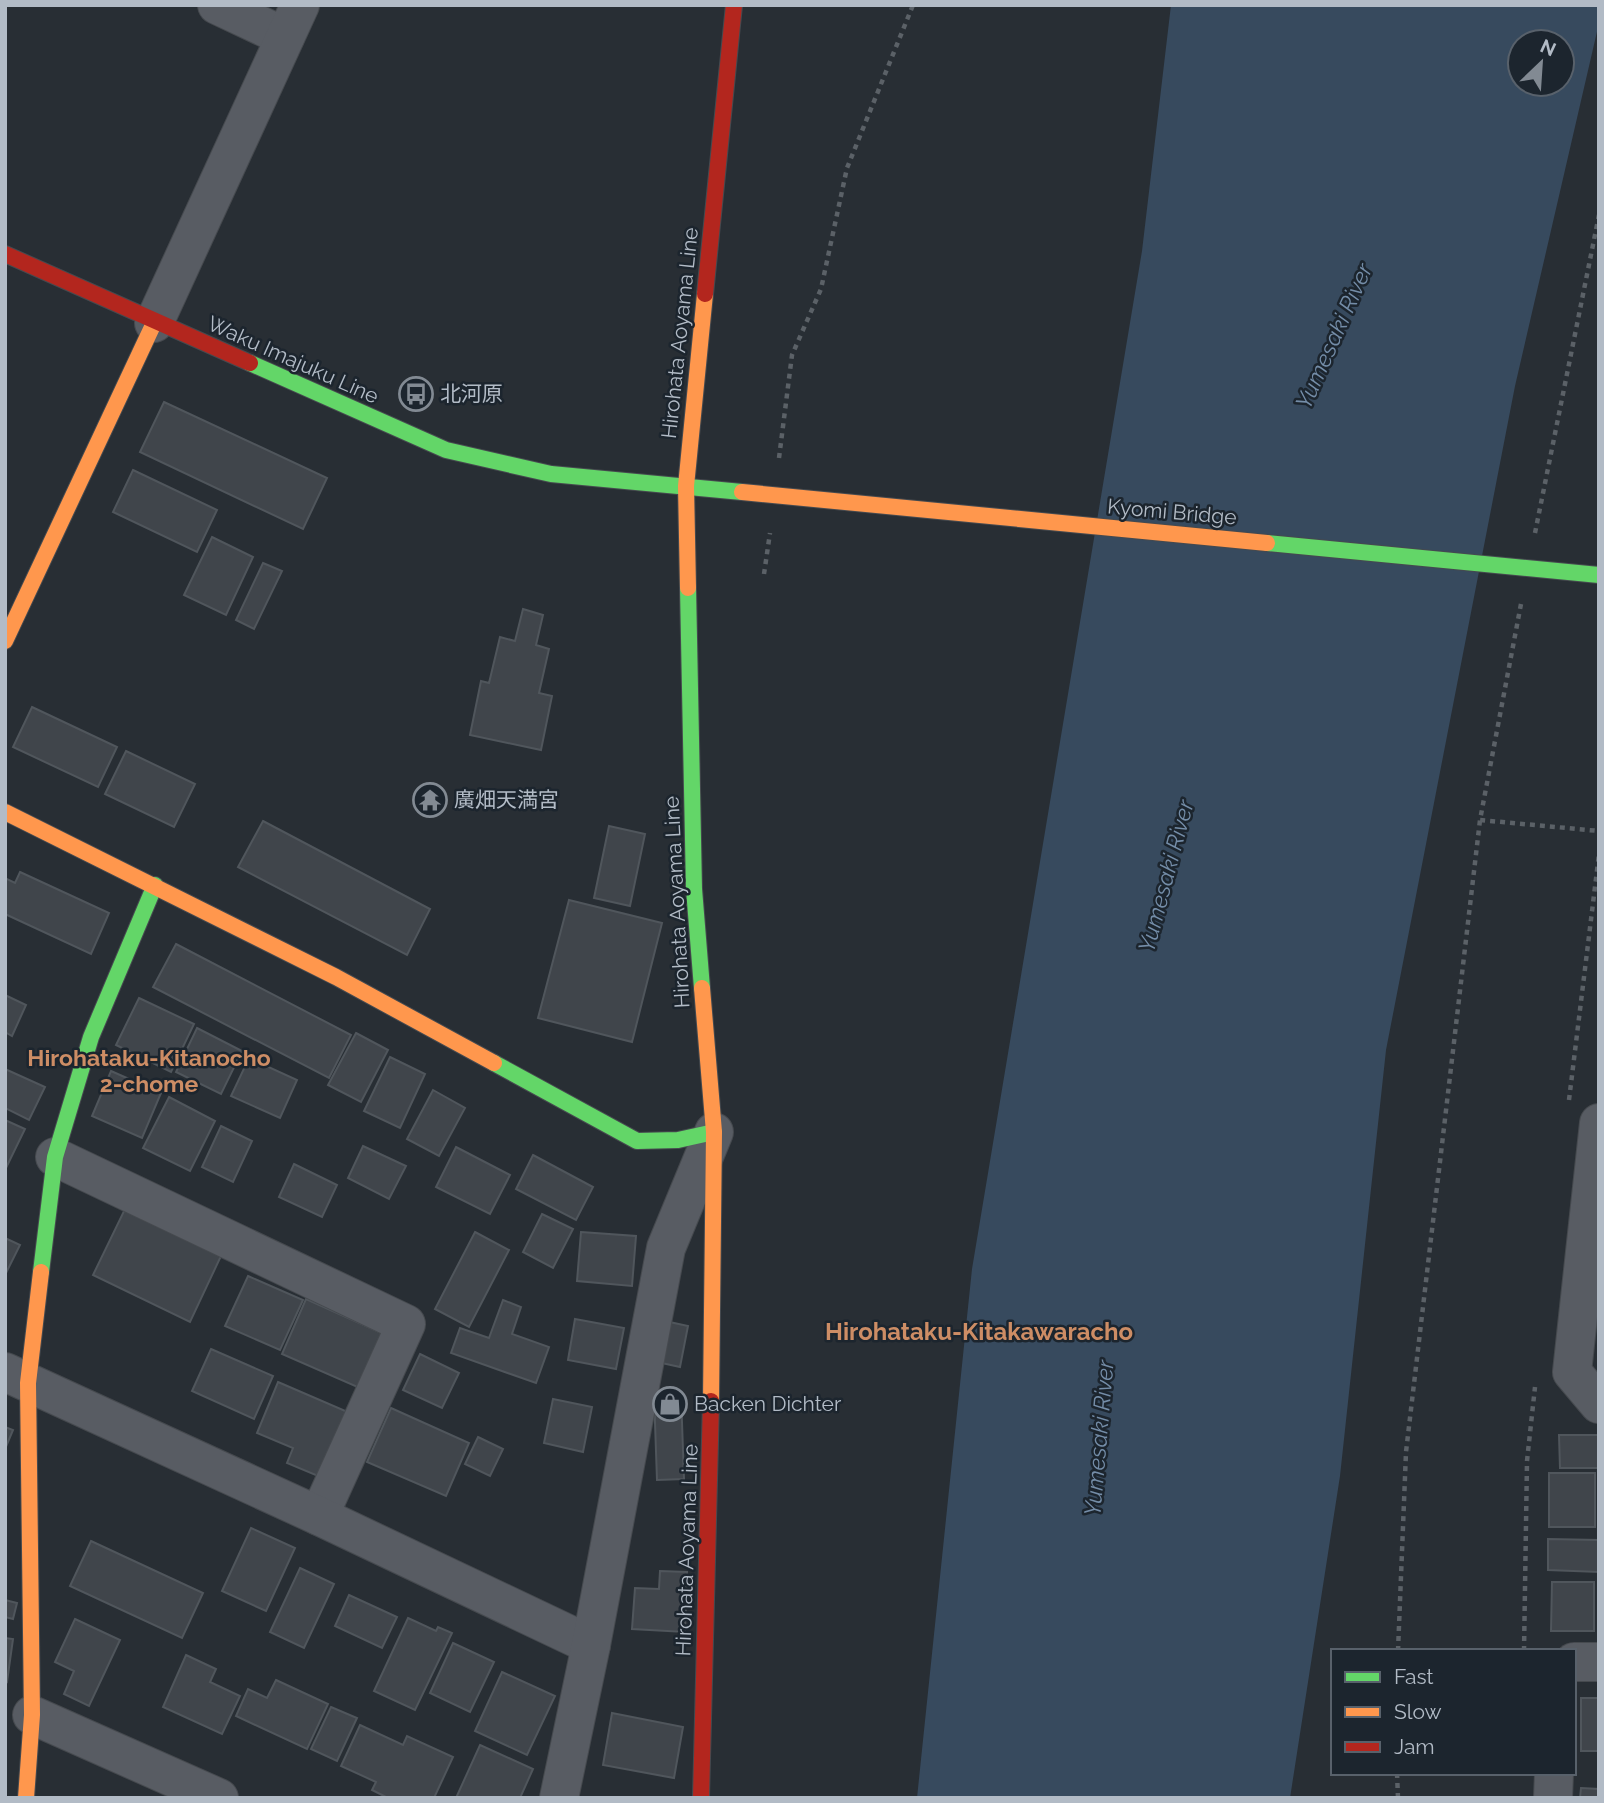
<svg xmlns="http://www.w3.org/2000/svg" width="1604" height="1803" font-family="Raleway,'Noto Sans JP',sans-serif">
<rect width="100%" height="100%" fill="#282e34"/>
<path fill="#374a5e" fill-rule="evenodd" d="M1171,5h428v18l-84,363 -129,664 -46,426 -50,322h-373l55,-529 170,-1018zM1520,42h42v42h-42z"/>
<g fill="#40454b" stroke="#50565c" stroke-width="2">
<polygon points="164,402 327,478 303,529 140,452"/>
<polygon points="133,470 217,510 197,552 113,512"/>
<polygon points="212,537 253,557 226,615 184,595"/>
<polygon points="263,563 282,571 254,629 236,620"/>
<polygon points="523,609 543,615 536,645 549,649 539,693 552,696 541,750 470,735 481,681 489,683 500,637 515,641"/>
<polygon points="32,707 117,747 98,787 13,747"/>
<polygon points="126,751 195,784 174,827 105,794"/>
<polygon points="263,821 430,909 407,955 238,867"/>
<polygon points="609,826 645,834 630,906 594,898"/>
<polygon points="20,872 109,913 91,954 5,914 5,878 15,883"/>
<polygon points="569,900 662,923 632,1042 538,1018"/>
<polygon points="176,944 351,1035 329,1078 153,987"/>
<polygon points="5,995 26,1005 12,1036 5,1032"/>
<polygon points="139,998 194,1024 171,1072 116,1045"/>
<polygon points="197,1028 242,1051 221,1094 176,1072"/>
<polygon points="356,1033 388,1050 361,1102 328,1085"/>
<polygon points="390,1057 425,1074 400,1128 364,1111"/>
<polygon points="249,1058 297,1080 280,1118 231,1096"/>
<polygon points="5,1069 45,1087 29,1120 5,1108"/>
<polygon points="111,1071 161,1093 142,1138 92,1116"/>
<polygon points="433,1090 465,1108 439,1156 407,1139"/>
<polygon points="169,1097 215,1121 190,1171 143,1148"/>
<polygon points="5,1120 25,1129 5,1170"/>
<polygon points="221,1126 252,1141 233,1182 202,1167"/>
<polygon points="363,1146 406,1166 389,1199 348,1178"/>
<polygon points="456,1147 510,1175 490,1214 436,1187"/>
<polygon points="533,1155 593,1187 576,1220 516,1189"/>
<polygon points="294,1164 337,1185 322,1217 279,1197"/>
<polygon points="125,1209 221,1256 190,1322 93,1275"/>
<polygon points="542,1214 573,1229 553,1268 523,1252"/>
<polygon points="475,1232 509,1250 469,1327 435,1309"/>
<polygon points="581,1232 636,1236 632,1286 577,1281"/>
<polygon points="5,1238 20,1245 5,1275"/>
<polygon points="248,1276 303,1300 280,1350 225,1326"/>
<polygon points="306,1299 386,1335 362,1389 282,1354"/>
<polygon points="503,1300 521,1307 512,1334 549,1347 536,1383 451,1353 460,1328 489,1338"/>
<polygon points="575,1319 624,1328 616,1369 568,1360"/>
<polygon points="665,1321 688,1326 680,1367 657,1362"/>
<polygon points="211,1349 273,1376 254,1419 192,1391"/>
<polygon points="420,1354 459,1373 442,1408 403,1390"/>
<polygon points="278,1382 357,1416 330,1481 287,1463 293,1448 257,1433"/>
<polygon points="654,1394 681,1394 684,1479 657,1480"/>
<polygon points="553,1399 592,1407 583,1452 544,1443"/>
<polygon points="391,1408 469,1443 446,1496 367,1462"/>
<polygon points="5,1427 13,1430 5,1449"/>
<polygon points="1559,1435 1599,1435 1599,1468 1560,1468"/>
<polygon points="478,1437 503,1449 490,1476 465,1464"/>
<rect x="1549" y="1473" width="46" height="54"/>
<polygon points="251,1528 295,1548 266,1611 222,1591"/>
<polygon points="1548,1539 1599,1540 1599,1572 1548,1570"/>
<polygon points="91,1541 203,1593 182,1638 70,1586"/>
<polygon points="300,1568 334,1584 304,1648 270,1632"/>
<polygon points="660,1571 687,1572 685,1632 632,1629 635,1588 659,1589"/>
<polygon points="1552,1582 1594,1582 1594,1631 1551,1631"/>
<polygon points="349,1595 397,1617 382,1648 335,1626"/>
<polygon points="5,1600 17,1603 13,1619 5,1617"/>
<polygon points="408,1618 436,1631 438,1627 452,1633 415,1710 374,1691"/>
<polygon points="75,1619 120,1640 89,1706 64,1694 74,1671 55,1662"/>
<polygon points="5,1638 13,1639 7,1682 5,1681"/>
<polygon points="453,1643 494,1662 470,1712 430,1693"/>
<polygon points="186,1655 216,1669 210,1682 240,1696 222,1734 163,1707"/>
<polygon points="502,1672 555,1696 527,1755 475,1731"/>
<polygon points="276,1680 328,1704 307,1749 236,1716 248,1689 267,1698"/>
<rect x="1581" y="1698" width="18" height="53"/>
<polygon points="331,1707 357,1718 337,1761 311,1749"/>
<polygon points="612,1713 683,1727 674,1778 603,1765"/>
<polygon points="360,1725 403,1745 407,1736 453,1757 434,1798 388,1798 372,1790 376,1782 341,1766"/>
<polygon points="480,1745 533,1769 520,1798 456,1798"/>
<polygon points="1581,1788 1599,1789 1599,1798 1580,1798"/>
</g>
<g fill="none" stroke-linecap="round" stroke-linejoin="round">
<g stroke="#464a4f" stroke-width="40">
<g id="street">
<polyline points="217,5 285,37"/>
<polyline points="154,323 300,5"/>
<polyline points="1599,1123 1572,1372 1599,1404"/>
<polyline points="55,1157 406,1324 319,1516"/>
<polyline points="5,1372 319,1516 591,1645"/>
<polyline points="1574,1662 1599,1662"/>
<polyline points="32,1715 219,1798"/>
<polyline points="559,1798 591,1645 666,1248 714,1132"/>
<polyline points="1553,1798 1554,1773"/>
</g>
</g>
<g stroke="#464a4f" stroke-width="18">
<g id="fast">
<polyline points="250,363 446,450 551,474 742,492"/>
<polyline points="688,588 694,889 702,988"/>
<polyline points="494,1063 637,1141 678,1140 714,1132"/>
<polyline points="41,1272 55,1157 91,1037 155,885"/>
</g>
</g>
<g stroke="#464a4f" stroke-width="18">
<g id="slow">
<polyline points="688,588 686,486 705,294"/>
<polyline points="5,641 154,323"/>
<polyline points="5,812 336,977 494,1063"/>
<polyline points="702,988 714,1132 711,1401"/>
<polyline points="26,1798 32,1715 28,1383 41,1272"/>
</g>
</g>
<g stroke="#464a4f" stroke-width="18">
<g id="jam">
<polyline points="5,254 250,363"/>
<polyline points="705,294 734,5"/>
<polyline points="701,1798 711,1401"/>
</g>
</g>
<g stroke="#5b6167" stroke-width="4.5" stroke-dasharray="5 5" stroke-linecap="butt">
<polyline points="779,458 792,355 821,289 847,168 913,5"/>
<polyline points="1535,533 1599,215"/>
<polyline points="764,574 770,533"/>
<polyline points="1521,604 1480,820 1599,831"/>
<polyline points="1569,1100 1599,854"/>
<polyline points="1398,1651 1406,1452 1480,820"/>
<polyline points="1524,1651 1527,1461 1535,1387"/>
<polyline points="1397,1773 1398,1798"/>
</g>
<use href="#street" stroke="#585c63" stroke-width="38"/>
<use href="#fast" stroke="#63d668" stroke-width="16"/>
<use href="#slow" stroke="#ff974d" stroke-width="16"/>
<use href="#jam" stroke="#b3261e" stroke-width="16"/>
<g stroke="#464a4f" stroke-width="18" stroke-linecap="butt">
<polyline id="fast-bridge" points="1267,543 1599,575"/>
</g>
<g stroke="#464a4f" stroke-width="18" stroke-linecap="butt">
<polyline id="slow-bridge" points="742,492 1267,543"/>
</g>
<use href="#fast-bridge" stroke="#63d668" stroke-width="16"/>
<use href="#slow-bridge" stroke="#ff974d" stroke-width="16"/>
</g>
<defs>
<g id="bus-ring" transform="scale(1.75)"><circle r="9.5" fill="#1c252e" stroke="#828a93" stroke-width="1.5"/><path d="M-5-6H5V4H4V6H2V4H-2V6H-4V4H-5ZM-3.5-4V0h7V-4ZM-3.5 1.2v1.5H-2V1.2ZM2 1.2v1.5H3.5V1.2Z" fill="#828a93"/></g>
<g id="temple-ring" transform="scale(1.75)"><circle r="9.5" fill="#1c252e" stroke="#828a93" stroke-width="1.5"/><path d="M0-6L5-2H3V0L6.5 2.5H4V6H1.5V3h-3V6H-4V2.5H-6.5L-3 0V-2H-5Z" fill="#828a93"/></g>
<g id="shop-ring" transform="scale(1.75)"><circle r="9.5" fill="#1c252e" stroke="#828a93" stroke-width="1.5"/><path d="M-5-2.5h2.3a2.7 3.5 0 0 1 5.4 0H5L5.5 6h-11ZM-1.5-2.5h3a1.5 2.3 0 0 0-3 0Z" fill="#828a93"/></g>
</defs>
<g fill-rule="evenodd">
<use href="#bus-ring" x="416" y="394"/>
<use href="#temple-ring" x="430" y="800"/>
<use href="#shop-ring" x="670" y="1404"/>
</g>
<g text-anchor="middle" stroke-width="5" stroke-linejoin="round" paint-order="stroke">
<g font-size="21" fill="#b2bbc6" stroke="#1c252e">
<text transform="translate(680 333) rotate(-84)" y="7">Hirohata Aoyama Line</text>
<text transform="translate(293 360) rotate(24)" y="7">Waku Imajuku Line</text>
<text transform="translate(1172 512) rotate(5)" y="7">Kyomi Bridge</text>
<text transform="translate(677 902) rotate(-93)" y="7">Hirohata Aoyama Line</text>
<text transform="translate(687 1550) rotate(-88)" y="7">Hirohata Aoyama Line</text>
</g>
<g font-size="21" fill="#b2bbc6" stroke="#1c252e" text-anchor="start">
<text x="440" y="401">北河原</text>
<text x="454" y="807">廣畑天満宮</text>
<text x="694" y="1411">Backen Dichter</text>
</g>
<g font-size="23" font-style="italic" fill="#748da8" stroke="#1c252e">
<text transform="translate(1334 336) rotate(-66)" y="8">Yumesaki River</text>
<text transform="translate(1166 876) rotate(-75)" y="8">Yumesaki River</text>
<text transform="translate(1099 1438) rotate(-85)" y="8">Yumesaki River</text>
</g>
<g font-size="23" font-weight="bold" fill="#cd8d65" stroke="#1c252e">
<text x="149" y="1066">Hirohataku-Kitanocho<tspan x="149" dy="26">2-chome</tspan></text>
</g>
<g font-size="24" font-weight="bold" fill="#cd8d65" stroke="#1c252e">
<text x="979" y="1340">Hirohataku-Kitakawaracho</text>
</g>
</g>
<rect width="1604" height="1803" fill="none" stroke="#b2bbc6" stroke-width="14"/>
<rect x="1331" y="1649" width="245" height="126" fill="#1c252e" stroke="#58616b" stroke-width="2"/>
<rect x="1345" y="1672" width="35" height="10" fill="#63d668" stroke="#58616b" stroke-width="2"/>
<text x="1394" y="1684" font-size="21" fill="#b2bbc6">Fast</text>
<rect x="1345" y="1707" width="35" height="10" fill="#ff974d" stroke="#58616b" stroke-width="2"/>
<text x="1394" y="1719" font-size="21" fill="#b2bbc6">Slow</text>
<rect x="1345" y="1742" width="35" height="10" fill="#b3261e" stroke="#58616b" stroke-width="2"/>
<text x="1394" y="1754" font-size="21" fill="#b2bbc6">Jam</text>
<g transform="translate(1541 63) rotate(25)"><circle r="33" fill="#1c252e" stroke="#58616b" stroke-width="2"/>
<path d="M0-5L12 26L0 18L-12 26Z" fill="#828a93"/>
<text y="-10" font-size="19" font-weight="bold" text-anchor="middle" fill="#b2bbc6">N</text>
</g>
</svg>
